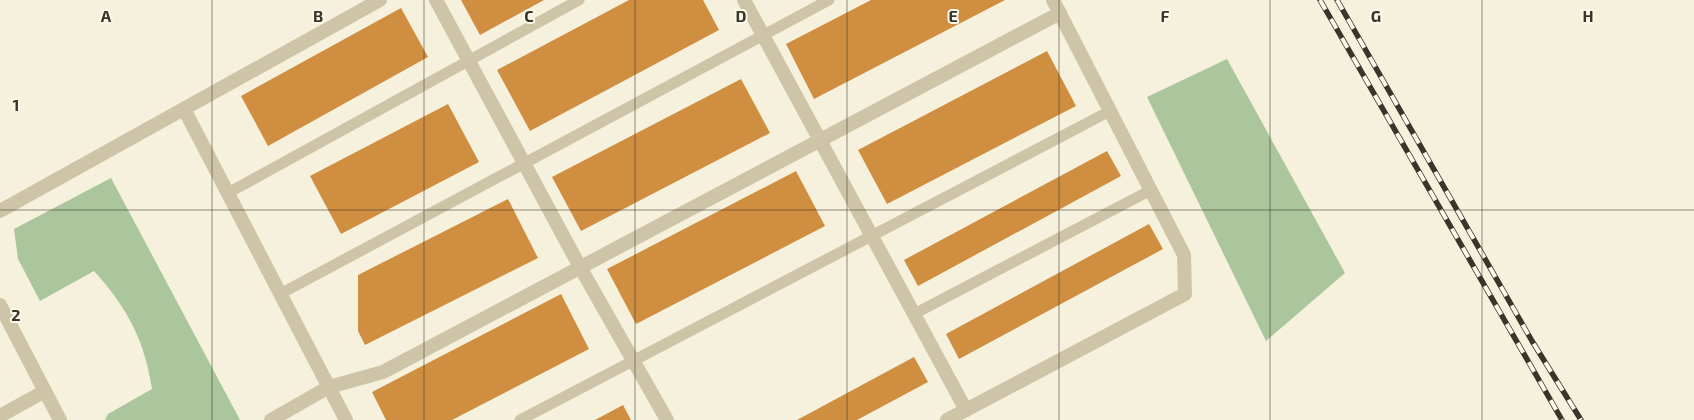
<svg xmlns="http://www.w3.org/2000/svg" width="1694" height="420" font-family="'Exo 2',sans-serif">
<rect width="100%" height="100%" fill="#f5f1dd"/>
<g fill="#abc59c">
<polygon points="1227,59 1345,273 1266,341 1147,97"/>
<path d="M111,178l129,242h-135l3,-6 44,-25c-7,-48 -25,-82 -58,-118l-54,30 -22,-42 -4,-30z"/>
</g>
<g fill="#d08e40">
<polygon points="461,0 544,0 480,35"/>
<polygon points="629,0 703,0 719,30 530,131 497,70"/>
<polygon points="871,0 1005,0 814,99 786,44"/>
<polygon points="401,8 428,57 268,146 241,96"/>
<polygon points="1047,51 1076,106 887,204 858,150"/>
<polygon points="741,79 770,133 581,231 552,177"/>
<polygon points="448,104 479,162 341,234 310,176"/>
<polygon points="1107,151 1121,176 918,286 904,260"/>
<polygon points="796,171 825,226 636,324 607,269"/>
<polygon points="508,199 538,258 365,345 358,331 358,275"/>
<polygon points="1149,224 1163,249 959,359 946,334"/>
<polygon points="561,294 589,349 452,420 386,420 372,392"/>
<polygon points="914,357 928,382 857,420 797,420"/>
<polygon points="623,405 631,420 595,420"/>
</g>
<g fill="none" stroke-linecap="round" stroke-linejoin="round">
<g stroke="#cec5a8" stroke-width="11">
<polyline points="228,193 579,0"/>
<polyline points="280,294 829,0"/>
<polyline points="914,314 1151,190"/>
<polyline points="520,420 1110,111"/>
</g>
<g stroke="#cec5a8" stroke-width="14">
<polyline points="436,0 580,267 667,420"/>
<polyline points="744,0 966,410"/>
<polyline points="184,109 346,420"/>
<polyline points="0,211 380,0"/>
<polyline points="0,305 60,420"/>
<polyline points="0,416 45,391"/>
<polyline points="271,420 329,387 383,372 1060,13"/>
<polyline points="947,420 1185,294 1184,255 1053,0"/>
</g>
<g stroke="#3a3429" stroke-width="5.5">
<g id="rail">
<polyline points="1320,0 1562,420"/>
<polyline points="1337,0 1532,341 1581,420"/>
</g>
</g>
<use href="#rail" stroke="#fbf9ea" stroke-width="4" stroke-dasharray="11" stroke-linecap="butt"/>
</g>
<path fill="none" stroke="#3a3429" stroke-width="1" stroke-opacity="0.55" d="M212,0v420M424,0v420M635,0v420M847,0v420M1059,0v420M1270,0v420M1482,0v420M0,210h1694"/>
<g font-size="16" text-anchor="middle" font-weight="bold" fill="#3a3429" stroke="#fbf9ea" stroke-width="4" stroke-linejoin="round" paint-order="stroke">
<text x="106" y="22">A</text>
<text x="318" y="22">B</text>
<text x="529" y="22">C</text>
<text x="741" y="22">D</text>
<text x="953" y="22">E</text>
<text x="1165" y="22">F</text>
<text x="1376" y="22">G</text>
<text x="1588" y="22">H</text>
<text x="16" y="111">1</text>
<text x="16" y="321">2</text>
</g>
</svg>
